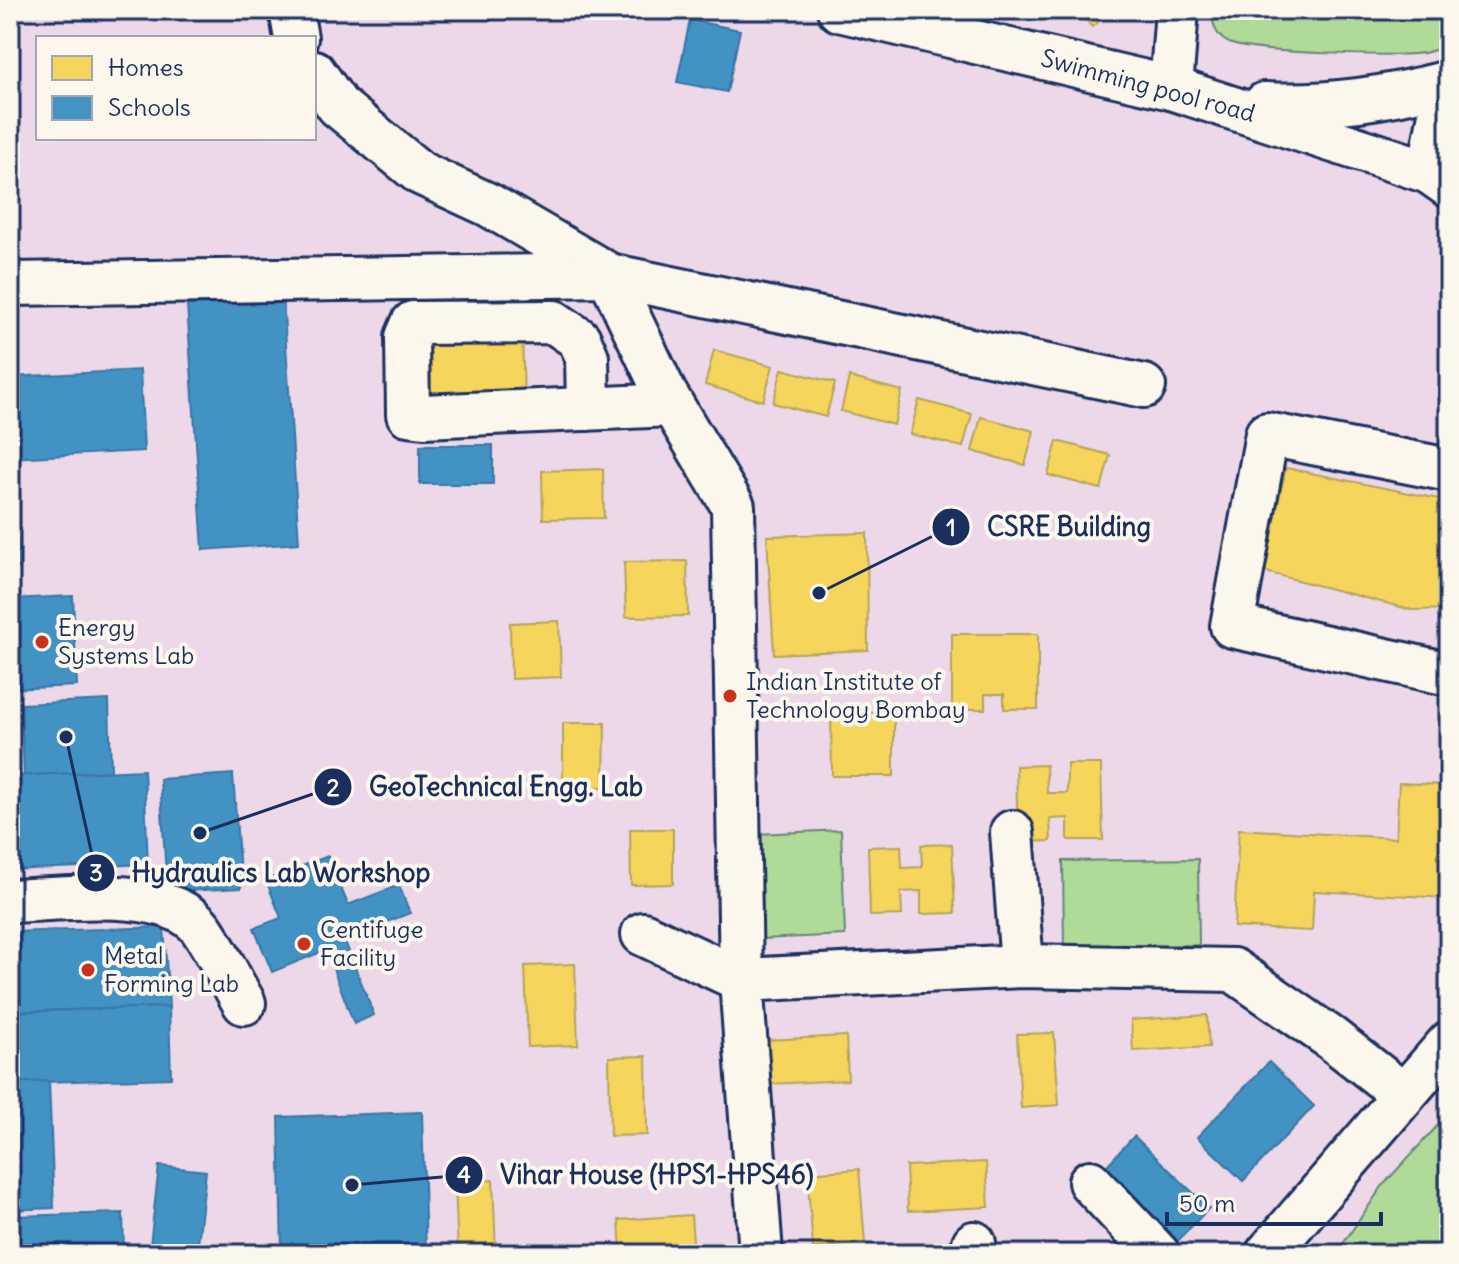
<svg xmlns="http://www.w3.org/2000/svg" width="1459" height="1264" font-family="Delius,sans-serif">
<rect width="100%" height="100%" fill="#f2e5ea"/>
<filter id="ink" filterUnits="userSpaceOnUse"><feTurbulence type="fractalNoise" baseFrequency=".0125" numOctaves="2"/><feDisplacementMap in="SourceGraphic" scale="16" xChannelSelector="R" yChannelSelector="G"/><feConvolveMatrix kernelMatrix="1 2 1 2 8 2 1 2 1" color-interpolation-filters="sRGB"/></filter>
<g filter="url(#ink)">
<path fill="#ecd8e8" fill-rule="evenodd" d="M10,10h1439v1244h-1439zM38,38h276v100h-276z"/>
<g fill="#b0da97" stroke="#66847a" stroke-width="2">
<path d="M1212,10h237l-1,36c-8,2 -16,5 -24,7 -28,4 -167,0 -192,-9 -15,-5 -20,-19 -20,-34z"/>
<polygon points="841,830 845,935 762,939 757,834"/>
<polygon points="1198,859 1199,945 1064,947 1063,861"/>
<polygon points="1449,1113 1449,1254 1336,1254 1383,1185"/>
</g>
<g fill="#f6d55c" stroke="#b4a35d" stroke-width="2">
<polygon points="1078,10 1113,10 1092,27"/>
<polygon points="522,330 524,401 418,402 417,331"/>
<polygon points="714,350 773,366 763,401 705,385"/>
<polygon points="782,369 835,383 826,417 773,403"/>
<polygon points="849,377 902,391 894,425 841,411"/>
<polygon points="919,400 972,414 963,447 910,434"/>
<polygon points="981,417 1034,431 1025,465 972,451"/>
<polygon points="1057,441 1110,455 1101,489 1048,475"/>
<polygon points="1286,468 1449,501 1449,609 1412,610 1262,571"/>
<polygon points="603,469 604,518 543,519 542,471"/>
<polygon points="867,533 868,650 774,654 767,536"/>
<polygon points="687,561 688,616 626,617 624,562"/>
<polygon points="559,621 561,677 511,679 510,623"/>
<polygon points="952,634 1038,634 1038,709 1004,709 1004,694 985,694 985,709 952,709"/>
<polygon points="831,713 894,713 894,776 832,776"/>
<polygon points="563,723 605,723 604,787 563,787"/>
<polygon points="1067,764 1101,764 1103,840 1068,840 1068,818 1050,819 1051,841 1018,842 1016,766 1046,765 1047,793 1067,793"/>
<polygon points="1399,783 1443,785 1440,837 1449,837 1449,898 1314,891 1312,931 1234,927 1239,829 1396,838"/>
<polygon points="630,829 673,829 673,884 631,885"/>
<polygon points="952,844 955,913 921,914 921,891 901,892 902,915 870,916 868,847 901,846 902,868 922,867 921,845"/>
<polygon points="575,964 578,1045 528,1047 525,966"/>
<polygon points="1207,1015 1209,1047 1133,1051 1131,1020"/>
<polygon points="1054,1033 1059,1105 1021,1108 1017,1034"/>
<polygon points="846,1036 848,1080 769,1084 766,1040"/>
<polygon points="646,1056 647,1135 610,1136 609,1057"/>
<polygon points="986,1162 989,1207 908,1211 906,1166"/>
<polygon points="859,1169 865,1243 813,1248 807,1173"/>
<polygon points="493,1180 496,1254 458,1254 455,1183"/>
<polygon points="691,1215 694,1254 621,1254 619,1220"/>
</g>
<g fill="#4393c3" stroke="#3775a5" stroke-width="2">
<polygon points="690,20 740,30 727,92 677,82"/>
<polygon points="283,298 299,543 203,550 187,305"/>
<polygon points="140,370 144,451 10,458 10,377"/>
<rect x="420" y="445" width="73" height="39"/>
<polygon points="10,481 15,481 19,568 10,569"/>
<polygon points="73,596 77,686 10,689 10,599"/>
<polygon points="109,700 111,771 24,776 21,704"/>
<polygon points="144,770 148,864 10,870 10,776"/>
<polygon points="233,774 241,888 167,892 160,779"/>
<polygon points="328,856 348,905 399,885 410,913 344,939 374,1015 354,1024 326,950 272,972 254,928 281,918 266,880"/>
<polygon points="164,927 169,1007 10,1012 10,932"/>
<polygon points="169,1007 171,1078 10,1083 10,1012"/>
<polygon points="1269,1062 1314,1106 1243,1181 1197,1137"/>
<polygon points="49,1081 54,1208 10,1210 10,1083"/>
<polygon points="422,1112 426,1254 282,1254 279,1117"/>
<polygon points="1134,1136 1209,1208 1173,1246 1098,1175"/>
<polygon points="159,1166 206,1171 197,1254 149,1254"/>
<polygon points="123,1213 124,1254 10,1254 10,1216"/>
</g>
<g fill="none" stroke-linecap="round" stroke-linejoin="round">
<g stroke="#1b2f5e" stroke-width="48">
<g id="minor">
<polyline points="291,10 296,38"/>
<polyline points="839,10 1171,88 1429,172 1449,186"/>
<polyline points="314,72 338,106 420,173 489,205 609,275 665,393 733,506 741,980 761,1254"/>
<polyline points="1171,88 1177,10"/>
<path d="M1265,104c64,3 121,-6 184,-22"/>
<polyline points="1429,172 1443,98 1449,92"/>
<polyline points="10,284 609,275 1144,386"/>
<polyline points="588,409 587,357 579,339 554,322 413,323 407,337 408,414 424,416 672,405"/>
<polyline points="1449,470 1267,434 1232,626 1449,674"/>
<polyline points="1012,832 1022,966"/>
<path d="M10,901c49,-1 158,-17 191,27 16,23 29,51 43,75"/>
<polyline points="643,934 741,980 1022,966 1233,970 1331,1038 1404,1095"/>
<polyline points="1090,1182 1158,1254"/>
<polyline points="974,1243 975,1254"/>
<polyline points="1267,1254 1449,1043"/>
</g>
</g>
<use href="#minor" stroke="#fbf7ec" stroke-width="42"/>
</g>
</g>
<g fill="#c8321e" stroke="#fbf7ec" stroke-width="3">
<circle cx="42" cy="642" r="8"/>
<circle cx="730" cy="696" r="8"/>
<circle cx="304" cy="944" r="8"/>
<circle cx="88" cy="970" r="8"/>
</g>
<g text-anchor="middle" stroke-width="8" stroke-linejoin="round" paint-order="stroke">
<g font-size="24" fill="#1b2f5e" stroke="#fbf7ec">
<text transform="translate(1148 86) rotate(15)" y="8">Swimming pool road</text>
</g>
<g font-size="24" fill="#1b2f5e" stroke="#fbf7ec" text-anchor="start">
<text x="58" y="636">Energy<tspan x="58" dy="28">Systems Lab</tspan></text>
<text x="746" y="690">Indian Institute of<tspan x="746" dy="28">Technology Bombay</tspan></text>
<text x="320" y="938">Centifuge<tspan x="320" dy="28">Facility</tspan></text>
<text x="104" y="964">Metal<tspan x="104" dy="28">Forming Lab</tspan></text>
</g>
</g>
<path fill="none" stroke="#1b2f5e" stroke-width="3" d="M819 593L951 527M200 833L333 787M66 737L96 873M352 1185L464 1175"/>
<g fill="#1b2f5e" stroke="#fbf7ec" stroke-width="3">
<circle cx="819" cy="593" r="8"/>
<circle cx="200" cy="833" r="8"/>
<circle cx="66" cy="737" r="8"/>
<circle cx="352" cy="1185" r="8"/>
<circle cx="951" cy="527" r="20"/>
<circle cx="333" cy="787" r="20"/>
<circle cx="96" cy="873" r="20"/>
<circle cx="464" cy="1175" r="20"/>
</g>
<g font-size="24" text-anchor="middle" font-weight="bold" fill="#fff">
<text x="951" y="536">1</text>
<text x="333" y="796">2</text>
<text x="96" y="881">3</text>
<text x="464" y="1183">4</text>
</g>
<g font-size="26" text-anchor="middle" font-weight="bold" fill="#1b2f5e" stroke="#fbf7ec" stroke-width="8" stroke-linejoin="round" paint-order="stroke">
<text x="1069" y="536">CSRE Building</text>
<text x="506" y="796">GeoTechnical Engg. Lab</text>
<text x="281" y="882">Hydraulics Lab Workshop</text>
<text x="657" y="1184">Vihar House (HPS1-HPS46)</text>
</g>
<rect width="1459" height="1264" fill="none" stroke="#fbf7ec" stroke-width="40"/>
<rect x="20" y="20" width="1419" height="1224" fill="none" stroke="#1b2f5e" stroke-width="3" filter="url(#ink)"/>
<rect x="36" y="36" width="280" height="104" fill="#fbf7ec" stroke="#a1a7b3" stroke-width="2"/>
<rect x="52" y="56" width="40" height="24" fill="#f6d55c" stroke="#a1a7b3" stroke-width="2"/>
<text x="108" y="76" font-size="24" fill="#1b2f5e">Homes</text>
<rect x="52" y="96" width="40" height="24" fill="#4393c3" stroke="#a1a7b3" stroke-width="2"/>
<text x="108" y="116" font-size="24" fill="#1b2f5e">Schools</text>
<path d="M1167 1212v12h214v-12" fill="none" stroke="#1b2f5e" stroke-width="4"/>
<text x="1179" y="1212" font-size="24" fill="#1b2f5e" stroke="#fbf7ec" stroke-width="6" paint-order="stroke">50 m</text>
</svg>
